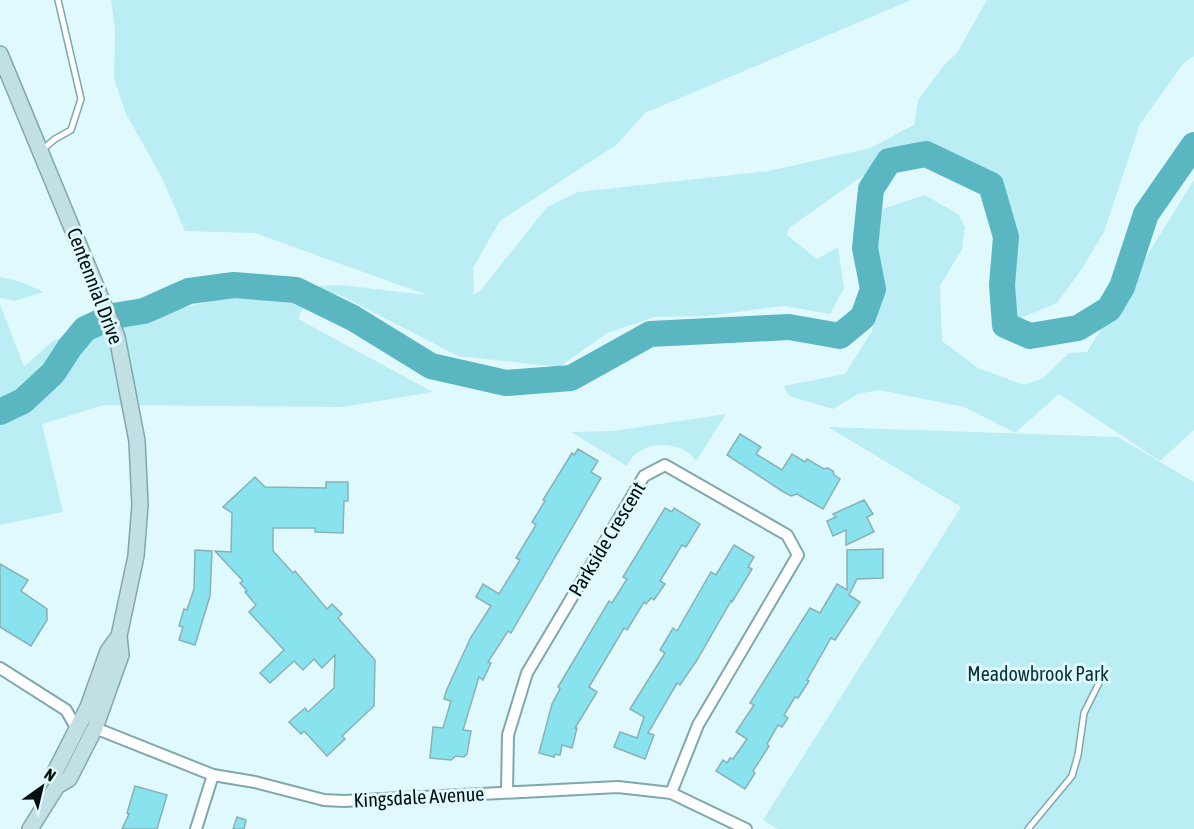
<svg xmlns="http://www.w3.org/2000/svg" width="1194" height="829" font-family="'Asap Condensed',sans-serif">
<rect width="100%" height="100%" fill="#e0f9fc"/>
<g fill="#baeef4">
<polygon points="111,0 911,0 645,113 616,145 500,221 473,268 474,292 470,295 479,292 547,207 578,192 769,171 870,148 914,125 918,100 945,64 957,53 987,0 1194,0 1194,56 1183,64 1140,124 1104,232 1081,270 1057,303 1018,319 1002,316 995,300 998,208 991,187 958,162 904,153 885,160 789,228 787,235 817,259 838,247 844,288 830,314 783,306 707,316 654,317 607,333 559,367 458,356 340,295 311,292 298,319 433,392 343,407 104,405 42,424 63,512 0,525 0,304 24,367 54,340 259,289 340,285 427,295 255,233 185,231 161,176 126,114 114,79 115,30"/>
<polygon points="1194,180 1194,430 1160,461 1059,394 1015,433 964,407 879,390 858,394 833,409 789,396 784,386 845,374 872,331 878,302 866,281 863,241 870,213 925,195 958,214 965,227 962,249 940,286 942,341 978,368 1024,385 1043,378 1069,353 1087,352"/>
<polygon points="0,277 21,282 44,292 15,301 0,298"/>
<path d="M726,414l-30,47c-3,-3 -6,-8 -10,-10 -20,-11 -50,-7 -59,15l-56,-34 42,-1z"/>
<polygon points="828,427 1118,437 1194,482 1194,829 778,829 763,820 961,507"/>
</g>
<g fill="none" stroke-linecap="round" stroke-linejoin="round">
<polyline stroke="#5ab6c1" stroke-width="26" points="0,412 23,401 53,373 70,347 85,329 113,316 144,311 189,291 234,285 296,290 353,318 431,366 506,383 571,378 650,334 789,327 840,336 863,317 873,289 865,248 871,189 889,161 926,154 991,185 1006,237 1002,285 1005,325 1030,336 1078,328 1109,309 1122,287 1146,214 1194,145"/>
</g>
<g fill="#88e3ef" stroke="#88b1b6" stroke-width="1.5">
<polygon points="740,434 761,447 756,454 782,470 792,454 805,462 807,459 824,469 828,468 833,471 834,475 840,479 823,509 797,494 791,496 782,491 727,455"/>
<polygon points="578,449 598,461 591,472 601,478 511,633 508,631 488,662 491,663 483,680 479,677 463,730 471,731 467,754 464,757 456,756 451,760 430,758 433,727 443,728 451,701 444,699 447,689 471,637 491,606 476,597 483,584 499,594 520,560 516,558 536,525 532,522 545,501 543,500 572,453 574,455"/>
<polygon points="255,477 265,487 326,488 326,482 348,482 348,501 344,501 343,533 315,532 315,528 273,528 273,551 293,573 295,571 327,609 332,604 342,614 338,618 375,660 374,706 342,736 345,739 327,756 304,731 301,734 289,722 305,708 308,712 334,688 335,655 322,668 314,659 303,670 294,661 270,683 260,673 284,650 249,612 256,605 245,592 247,591 240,583 243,581 215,551 231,552 232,513 223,507"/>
<polygon points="864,500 873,514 867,517 874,532 846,545 846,530 833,536 827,521 836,517 833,514"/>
<polygon points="665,508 672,512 674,508 700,524 686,547 682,545 660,581 665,584 654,600 651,598 646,604 644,602 627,630 624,628 589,687 597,692 575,728 577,728 572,748 562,745 560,755 555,754 554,757 539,753 552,704 560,689 558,687 609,601 612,603 627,579 623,577"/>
<polygon points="734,545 754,557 748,567 752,569 732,602 731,601 697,660 680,685 677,683 648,733 654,735 645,759 614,747 620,732 637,738 644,717 630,709 665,653 660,650 673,628 677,631 711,572 716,575"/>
<polygon points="883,549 883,578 857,579 849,595 860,602 835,640 831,638 807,680 809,681 798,698 795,697 784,715 788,718 782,727 778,725 767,744 769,746 753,771 755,773 745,789 716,771 723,760 727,763 730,758 733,759 747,739 736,732 754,705 750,703 810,608 820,613 837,584 847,590 847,550"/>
<polygon points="195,550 212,551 210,596 195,645 179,640 183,627 179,626 184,609 187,610 194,589"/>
<polygon points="0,564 28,580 21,591 47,609 47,620 31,646 0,627"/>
<polygon points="135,786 167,795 157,829 122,829 129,814 127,813"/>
<polygon points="237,817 246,820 244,829 233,829"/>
</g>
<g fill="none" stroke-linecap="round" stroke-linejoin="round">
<g stroke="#7fa8ad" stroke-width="8">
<g id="lane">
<polyline points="42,150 55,139 71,130 81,99 58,0"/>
<polyline points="1028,829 1072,776 1078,755 1084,713 1101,679"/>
</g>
</g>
<g stroke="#7fa8ad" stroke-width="14">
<g id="street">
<polyline points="0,668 66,710 77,729"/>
<polyline points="95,728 213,775 255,782 324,800 344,801 618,787 671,793 746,829"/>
<polyline points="507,792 508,735 527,673 644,476 665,465 787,535 798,555 698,725 671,793"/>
<polyline points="196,829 213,775"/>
</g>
</g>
<g stroke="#7fa8ad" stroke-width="18">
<g id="secondary">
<polyline points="0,54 117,337 137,441 140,505 136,556 119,636 121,655 95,728 69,779 57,786 30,829"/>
<polyline points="57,786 55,772 88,707 108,651 119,636"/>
</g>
</g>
<use href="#lane" stroke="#fff" stroke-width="5"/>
<use href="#street" stroke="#fff" stroke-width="10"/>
<use href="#secondary" stroke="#c2e0e3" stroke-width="15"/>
</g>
<g text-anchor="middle" stroke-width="6" stroke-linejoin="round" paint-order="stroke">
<g font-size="20" fill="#020f11" stroke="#e0f9fc">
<text transform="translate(95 286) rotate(69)" y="7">Centennial Drive</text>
<text transform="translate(607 539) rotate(-59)" y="7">Parkside Crescent</text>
<text transform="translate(419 797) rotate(-3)" y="7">Kingsdale Avenue</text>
</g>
<g font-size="20" fill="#053338" stroke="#e0f9fc">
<text x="1038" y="681">Meadowbrook Park</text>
</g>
</g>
<g transform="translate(42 787) rotate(34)" stroke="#e0f9fc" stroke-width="4.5" paint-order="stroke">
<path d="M0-4.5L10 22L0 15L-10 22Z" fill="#020f11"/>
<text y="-9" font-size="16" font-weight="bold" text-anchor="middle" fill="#020f11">N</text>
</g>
</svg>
